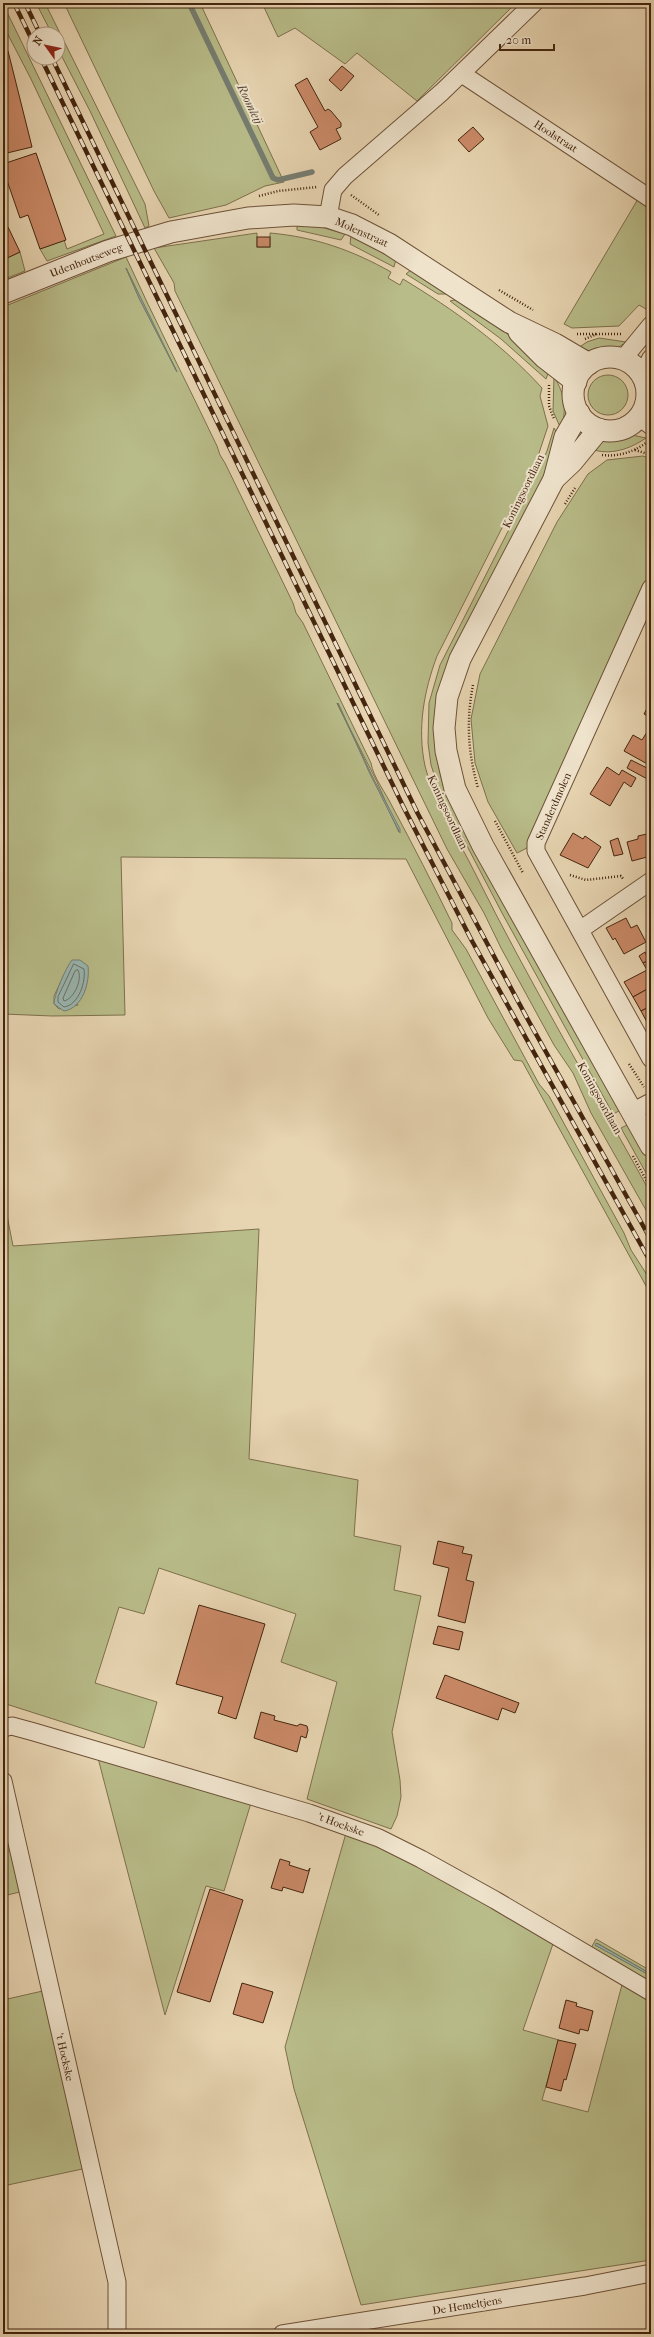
<svg xmlns="http://www.w3.org/2000/svg" width="654" height="2337" font-family="'IM FELL French Canon',serif">
<rect width="100%" height="100%" fill="#e7d4b1"/>
<filter id="stains"><feTurbulence type="fractalNoise" baseFrequency=".005" numOctaves="4"/><feColorMatrix values="0 0 0 0 .2 0 0 0 0 .09 0 0 0 0 .02 0 0 0 .5 -.17"/></filter>
<radialGradient id="worn" r=".72"><stop offset=".6" stop-color="#630" stop-opacity="0"/><stop offset="1" stop-color="#630" stop-opacity=".3"/></radialGradient>
<g fill="#b8bc89" stroke="#7e704c" fill-rule="evenodd">
<polygon points="36,3 45,3 145,204 149,226 145,228 90,111 58,49 58,34 52,34"/>
<polygon points="64,3 200,3 284,182 265,186 226,205 169,218 154,191"/>
<polygon points="262,3 516,3 417,101 357,53 345,64 295,28 278,37"/>
<polygon points="3,4 116,236 47,261 40,249 64,240 67,249 104,234 31,79 3,25"/>
<polygon points="651,177 651,312 639,305 619,326 572,328 564,324"/>
<polygon points="297,225 321,227 345,234 341,240 297,230"/>
<path d="M257,233v14h13v-14c45,4 82,17 121,39l-3,6 12,7 3,-6c51,31 98,64 139,109l-2,8 8,30 -11,33 -100,197c-13,35 -20,72 -12,110 9,38 33,72 50,107 54,109 117,214 176,321v25l-60,-106 -18,-40 -19,-28 -53,-97 -17,-35 -37,-64 -272,-558 -1,-8 -20,-35z"/>
<polygon points="351,236 396,259 394,267 350,244"/>
<polygon points="20,252 25,271 5,279 3,278 3,260"/>
<path d="M126,257c29,64 61,126 91,189l3,9 5,8 68,140 3,10 7,10 68,140c2,14 15,30 21,43 21,39 41,78 60,117v7l14,19 73,135 10,12 75,137 7,17 20,31v14l-129,-234 -8,-1 -26,-42 -82,-159 -285,-2 4,158 -73,1 -49,-2v-707zM126,268l50,102 -37,-72zM337,703l40,79 22,50zM65,973l13,32 -19,4 -5,-5v-8z"/>
<polygon points="412,269 448,294 438,294 406,274"/>
<polygon points="460,299 514,339 549,371 546,379 501,339 450,301"/>
<path d="M599,338l27,4c-14,12 -31,11 -48,6l9,-6z"/>
<circle cx="608" cy="395" r="20"/>
<path d="M554,377c11,17 13,32 7,52l-8,-18z"/>
<path d="M554,428l4,7 -5,24 -116,238c-5,33 -2,62 8,94l176,319 -8,4 -111,-201 -60,-115 -11,-33 -3,-22 1,-40 11,-38 88,-173 19,-41z"/>
<path d="M632,435l14,3c-16,11 -36,18 -55,11l10,-7z"/>
<polygon points="643,456 651,459 651,573 527,848 517,853 488,802 475,763 471,719 480,674 557,522 588,474 607,460"/>
<polygon points="629,1124 651,1164 651,1182 621,1128"/>
<polygon points="3,1195 13,1246 259,1229 249,1459 358,1480 354,1536 401,1546 394,1590 421,1596 392,1732 400,1780 401,1797 397,1816 391,1829 307,1799 337,1682 281,1662 296,1614 159,1568 144,1614 119,1607 95,1683 157,1702 144,1748 3,1703"/>
<polygon points="98,1758 251,1803 224,1891 206,1886 165,2015"/>
<polygon points="3,1801 24,1891 3,1896"/>
<polygon points="346,1833 381,1846 554,1941 523,2030 559,2040 542,2100 588,2112 623,1981 651,1996 651,2260 361,2305 294,2089 285,2047"/>
<polygon points="596,1939 651,1971 651,1974 597,1943 595,1945 651,1976 651,1985 590,1950"/>
<polygon points="47,1990 87,2168 3,2186 3,2000"/>
</g>
<g fill="#98b7b3" stroke="#767d71">
<polygon points="126,268 177,372 139,298"/>
<polygon points="338,703 371,774 400,829 400,833 370,774"/>
<path d="M72,960h8l8,6c2,16 -5,42 -24,45l-10,-7c0,-9 12,-37 18,-44z"/>
<polygon points="596,1943 651,1974 651,1976 595,1945"/>
</g>
<g fill="none" stroke-linecap="round" stroke-linejoin="round">
<g stroke="#6e6e60" stroke-width="1">
<path d="M74,964l10,5c2,12 -5,36 -20,38l-6,-5v-5z"/>
<path d="M78,970c5,9 -4,29 -14,31l-1,-3 12,-27z"/>
</g>
<polyline stroke="#767d71" stroke-width="5.5" points="189,3 273,178 278,180 312,172"/>
</g>
<g fill="#ca8967" stroke="#44250e">
<polygon points="8,51 32,147 7,153 3,138 3,52"/>
<polygon points="342,66 354,76 341,91 329,80"/>
<polygon points="307,78 325,111 328,109 331,111 341,123 341,127 336,129 341,139 320,150 310,132 318,127 295,85"/>
<polygon points="473,127 484,139 469,152 458,140"/>
<polygon points="36,153 66,240 40,249 28,215 20,218 3,169 3,164"/>
<polygon points="8,227 20,252 3,260 3,229"/>
<rect x="257" y="237" width="13" height="10"/>
<polygon points="651,701 651,718 644,714"/>
<polygon points="647,732 651,734 651,766 624,751 633,735 642,740"/>
<polygon points="631,760 651,770 651,781 627,768"/>
<polygon points="607,767 619,775 622,770 636,778 631,787 624,782 610,806 590,794"/>
<polygon points="573,833 583,839 585,836 601,847 588,868 560,855"/>
<polygon points="651,833 651,856 632,861 627,842 638,839 638,836"/>
<polygon points="618,838 623,854 614,856 610,841"/>
<polygon points="626,918 631,928 637,925 646,942 624,954 615,938 613,940 606,928"/>
<polygon points="645,952 649,960 643,963 639,956"/>
<polygon points="649,960 651,964 651,987 633,997 624,982 647,970 643,963"/>
<polygon points="651,987 651,1006 641,1011 633,997"/>
<polygon points="651,1006 651,1024 649,1026 641,1011"/>
<polygon points="438,1541 464,1547 462,1553 472,1555 466,1580 474,1582 465,1623 438,1616 449,1568 433,1564"/>
<polygon points="199,1605 265,1624 236,1719 218,1713 223,1697 176,1684"/>
<polygon points="438,1626 463,1632 459,1650 433,1644"/>
<polygon points="445,1675 519,1703 515,1713 502,1708 498,1720 436,1698"/>
<polygon points="261,1712 275,1716 274,1720 297,1726 300,1724 307,1726 308,1730 306,1738 301,1736 297,1752 254,1738"/>
<polygon points="280,1859 290,1862 289,1865 308,1871 310,1868 303,1893 283,1887 282,1891 271,1888"/>
<polygon points="210,1889 243,1900 210,2002 177,1992"/>
<polygon points="3,1972 7,1985 3,1986"/>
<polygon points="242,1983 273,1992 263,2023 233,2014"/>
<polygon points="566,2000 577,2003 576,2006 593,2011 588,2031 580,2029 579,2034 559,2028"/>
<polygon points="558,2040 576,2044 566,2080 564,2079 561,2091 546,2087"/>
</g>
<g fill="none" stroke-linecap="round" stroke-linejoin="round">
<g stroke="#6d5137" stroke-width="19">
<g id="minor">
<polyline points="462,74 651,199"/>
<polyline points="328,217 333,190 345,176 442,92 534,3"/>
<polyline points="623,359 651,325"/>
<polyline points="642,375 651,358"/>
<polyline points="639,417 651,426"/>
<polyline points="651,588 536,843 536,851 651,1059"/>
<polyline points="580,930 651,881"/>
<polyline points="632,1112 651,1102"/>
<polyline points="3,1728 12,1726 34,1732 309,1813 379,1838 421,1859 495,1900 651,1992"/>
<polyline points="3,1781 117,2282 117,2334"/>
<polyline points="282,2334 585,2286 651,2273"/>
</g>
</g>
<g stroke="#6d5137" stroke-width="23">
<g id="tertiary">
<polyline points="3,293 108,251 171,232 248,218 294,215 328,217 352,225 389,244 509,322 555,344 589,364"/>
<polyline points="519,332 545,358 576,382"/>
<circle cx="610" cy="394" r="37"/>
<polyline points="579,413 565,437 554,479 460,659 447,697 444,728 446,751 455,789 483,846 651,1146"/>
<polyline points="554,479 572,462 599,429"/>
</g>
</g>
<g stroke="#44250e" stroke-width="2.5" stroke-dasharray="1 2" stroke-linecap="butt">
<polyline points="351,195 379,215"/>
<polyline points="259,196 278,191 317,187"/>
<polyline points="499,290 533,310"/>
<polyline points="577,334 597,334"/>
<polyline points="585,339 597,334 621,334"/>
<polyline points="549,385 549,406 554,419"/>
<polyline points="635,450 651,455"/>
<path d="M602,455c16,2 31,-3 44,-12"/>
<polyline points="530,478 535,468"/>
<polyline points="565,504 575,488"/>
<path d="M473,685c-7,36 -5,68 5,103"/>
<polyline points="495,821 523,873"/>
<polyline points="570,875 586,880 621,876 624,880"/>
<polyline points="629,1064 644,1087"/>
<polyline points="633,1156 651,1189"/>
</g>
<use href="#minor" stroke="#efe3cc" stroke-width="17"/>
<use href="#tertiary" stroke="#efe3cc" stroke-width="21"/>
<g stroke="#44250e" stroke-width="4.5">
<g id="rail">
<polyline points="14,3 34,44"/>
<polyline points="25,3 40,34"/>
<polyline points="41,58 403,806 472,941 651,1263"/>
<polyline points="52,58 418,814 527,1018 651,1240"/>
</g>
</g>
<use href="#rail" stroke="#efe3cc" stroke-width="3" stroke-dasharray="9" stroke-linecap="butt"/>
</g>
<g text-anchor="middle" stroke-width="4" stroke-linejoin="round" paint-order="stroke">
<g font-size="11" fill="#44250e" stroke="#efe3cc">
<text transform="translate(556 136) rotate(33)" y="4">Hoolstraat</text>
<text transform="translate(362 232) rotate(24)" y="4">Molenstraat</text>
<text transform="translate(86 260) rotate(-21)" y="4">Udenhoutseweg</text>
<text transform="translate(523 491) rotate(-64)" y="4">Koningsoordlaan</text>
<text transform="translate(553 806) rotate(-66)" y="4">Standerdmolen</text>
<text transform="translate(448 812) rotate(65)" y="4">Koningsoordlaan</text>
<text transform="translate(600 1098) rotate(61)" y="4">Koningsoordlaan</text>
<text transform="translate(341 1824) rotate(20)" y="4">'t Hoekske</text>
<text transform="translate(65 2057) rotate(77)" y="4">'t Hoekske</text>
<text transform="translate(467 2305) rotate(-9)" y="4">De Hemeltjens</text>
</g>
<g font-size="12" font-style="italic" fill="#594a37" stroke="#efe3cc">
<text transform="translate(250 104) rotate(64)" y="4">Roomleij</text>
</g>
</g>
<rect width="654" height="2337" fill="none" stroke="#e7d4b1" stroke-width="16"/>
<rect x="4" y="4" width="646" height="2329" fill="none" stroke="#44250e" stroke-width="2"/>
<rect x="8" y="8" width="638" height="2321" fill="none" stroke="#44250e"/>
<g transform="translate(46 46) rotate(303)"><circle r="19" fill="#efe3cc" stroke="#ab9780"/>
<path d="M0-3L7 15L0 10L-7 15Z" fill="#8f2418"/>
<text y="-6" font-size="11" font-weight="bold" text-anchor="middle" fill="#44250e">N</text>
</g>
<path d="M500 44v6h54v-6" fill="none" stroke="#44250e" stroke-width="2"/>
<text x="506" y="44" font-size="12" fill="#44250e" stroke="#efe3cc" stroke-width="3" paint-order="stroke">20 m</text>
<rect width="100%" height="100%" filter="url(#stains)"/>
<rect width="100%" height="100%" fill="url(#worn)"/>
</svg>
